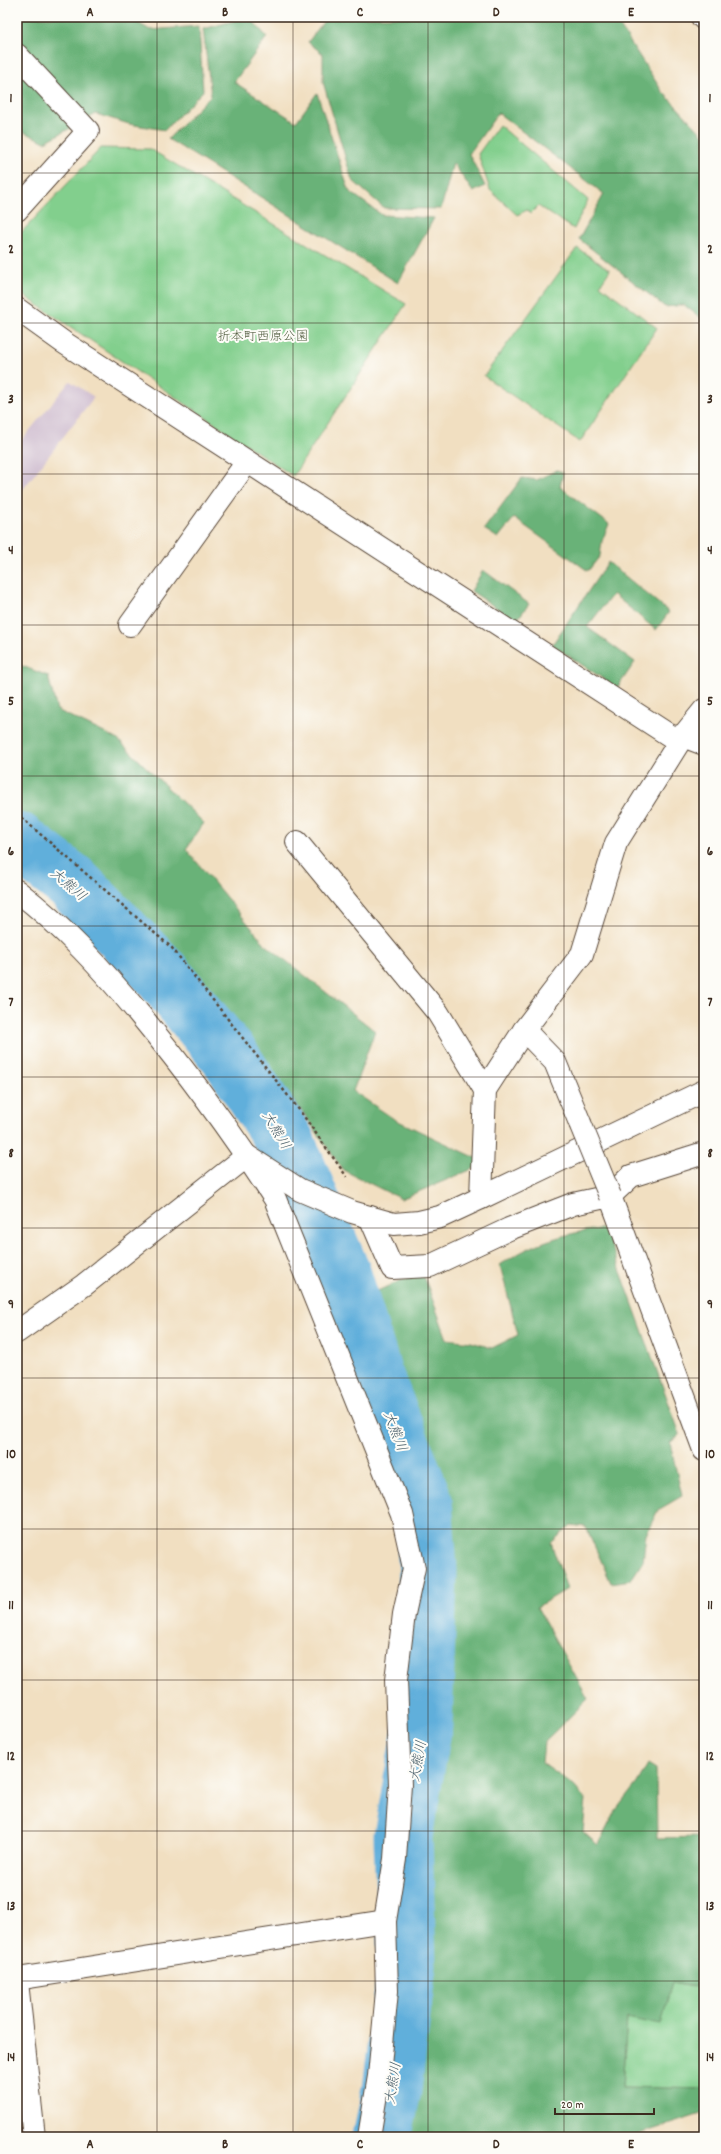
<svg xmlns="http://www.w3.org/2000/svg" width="721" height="2154" font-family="Dekko,'Klee One',sans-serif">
<rect width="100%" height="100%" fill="#fdfcf7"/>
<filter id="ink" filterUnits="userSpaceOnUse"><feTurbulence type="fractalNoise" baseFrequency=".025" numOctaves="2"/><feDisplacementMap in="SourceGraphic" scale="8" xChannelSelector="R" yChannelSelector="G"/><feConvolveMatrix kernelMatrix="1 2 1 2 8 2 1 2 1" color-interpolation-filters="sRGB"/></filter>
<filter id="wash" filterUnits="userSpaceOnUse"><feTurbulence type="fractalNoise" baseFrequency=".012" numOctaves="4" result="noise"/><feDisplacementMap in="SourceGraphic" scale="16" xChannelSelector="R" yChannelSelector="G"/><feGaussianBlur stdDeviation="0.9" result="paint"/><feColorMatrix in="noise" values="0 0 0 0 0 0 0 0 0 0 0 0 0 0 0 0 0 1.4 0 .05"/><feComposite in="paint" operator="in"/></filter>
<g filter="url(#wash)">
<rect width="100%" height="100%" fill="#f1dfc1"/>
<polygon fill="#cfbdd0" points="70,381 94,397 17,497 17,446"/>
<g fill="#82cf8d" stroke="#5e7c56">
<polygon points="499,125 588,200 574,229 538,206 530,214 527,210 517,215 490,190 478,154"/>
<polygon points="101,148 150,149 406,304 293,476 17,291 17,237"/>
<polygon points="577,248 610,270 600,285 657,328 580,442 484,376"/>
<polygon points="704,1960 704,2089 622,2087 627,2018 672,1982 695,1986"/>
</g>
<g fill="#69b278" stroke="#526e4b">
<polygon points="17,17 128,17 150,30 199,26 203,91 165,130 129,124 96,114 45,142 17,129"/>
<polygon points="249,17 267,37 234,82 296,122 317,93 349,191 382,215 434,218 398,283 168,139 211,95 203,29"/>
<polygon points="327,17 614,17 662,91 704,136 704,320 684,305 665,307 579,239 604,194 498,113 469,154 485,186 473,192 453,163 441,209 384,208 352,180 323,82 323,54 308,42"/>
<polygon points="557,470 563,473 560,487 609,524 602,541 600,556 588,571 514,518 498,538 484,529 522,478 537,480"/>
<polygon points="608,562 669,612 656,630 613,594 587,627 635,662 617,688 552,645"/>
<polygon points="483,570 529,604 516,621 471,591"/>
<polygon points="17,664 48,676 57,710 117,739 204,823 186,849 265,944 375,1031 353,1091 394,1119 487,1163 401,1199 343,1170 304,1114 228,1011 17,813"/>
<path d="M605,1228l75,206 -10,9 12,53 -24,14 -12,24 -3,27 -12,19 -20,3 -25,-56 -15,-2 -20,18 16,46 -30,18 51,92 -44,43 -2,21 32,23 12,14 -3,32 15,13 18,-35 21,-27 11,-19 8,5 1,69 47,-1v123l-8,26 -24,-4 -11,43 -34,-7 -5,69 82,2v24l-74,24h-256l12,-62 12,-106 -1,-133 19,-117 5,-150 -5,-67 -30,-73 -7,-60 -22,-69 65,-29 25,68 24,3 21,6 26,-13 -18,-70c33,-23 66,-32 105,-37z"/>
</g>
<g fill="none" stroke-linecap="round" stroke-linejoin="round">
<polyline stroke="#61afdb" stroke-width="59" points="17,841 71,882 158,970 231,1058 285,1141 342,1275 373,1374 423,1501 428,1570 423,1725 403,1836 407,1965 392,2090 382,2137"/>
</g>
</g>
<g filter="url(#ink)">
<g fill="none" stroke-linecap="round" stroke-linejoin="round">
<g stroke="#564536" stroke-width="24">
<g id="minor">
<polyline points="702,17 704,19"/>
<polyline points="17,55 88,131 17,210"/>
<polyline points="17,309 63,342 672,737 683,736 704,744"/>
<polyline points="130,625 247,462"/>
<polyline points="297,842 438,1013 485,1090"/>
<path d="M17,891c47,36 86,79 124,125 48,58 93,120 134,183l127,315 12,54 -10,46 -8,66 4,105 -5,74 -10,62 2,70 -8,85 -10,61"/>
<polyline points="524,1030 555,1062 580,1123"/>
<polyline points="610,1196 631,1176 704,1153"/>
<polyline points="481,1198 485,1090 524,1030 582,954 616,843 683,736 704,710"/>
<polyline points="370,1217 392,1268 430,1266 509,1229 573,1204 610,1196 704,1450"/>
<polyline points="17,1332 84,1285 247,1156 300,1190 352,1212 394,1224 419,1222 440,1217 481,1198 704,1091"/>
<polyline points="17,1979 385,1921"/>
<polyline points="17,1982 34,2137"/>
</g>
</g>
<polyline stroke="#564536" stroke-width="2.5" stroke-dasharray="3 3" stroke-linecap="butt" points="17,814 172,948 300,1111 347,1177"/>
<use href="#minor" stroke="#fff" stroke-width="22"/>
<g stroke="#564536" stroke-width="24" stroke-linecap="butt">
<polyline id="minor-bridge" points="580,1123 610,1196"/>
</g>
<use href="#minor-bridge" stroke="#fff" stroke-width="22"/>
</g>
</g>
<path fill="none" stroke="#3b2a1e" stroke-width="1" stroke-opacity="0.55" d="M157,17v2120M293,17v2120M428,17v2120M564,17v2120M17,173h687M17,323h687M17,474h687M17,625h687M17,776h687M17,926h687M17,1077h687M17,1228h687M17,1378h687M17,1529h687M17,1680h687M17,1831h687M17,1981h687"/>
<g text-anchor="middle" stroke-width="4" stroke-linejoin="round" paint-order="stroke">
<g font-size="13" fill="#505c3f" stroke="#fdfcf7">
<text x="263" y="340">折本町西原公園</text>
</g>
<g font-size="14" font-style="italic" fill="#4a5f6a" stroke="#fdfcf7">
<text transform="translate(69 884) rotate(41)" y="5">大熊川</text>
<text transform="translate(277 1130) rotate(59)" y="5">大熊川</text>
<text transform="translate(396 1431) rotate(69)" y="5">大熊川</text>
<text transform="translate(417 1761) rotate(-80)" y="5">大熊川</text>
<text transform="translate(392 2083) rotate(-81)" y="5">大熊川</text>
</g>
</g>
<rect width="721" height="2154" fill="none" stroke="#fdfcf7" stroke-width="44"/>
<path d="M555 2108v6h99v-6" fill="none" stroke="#3b2a1e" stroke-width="2"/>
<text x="561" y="2108" font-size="12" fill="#3b2a1e" stroke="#fdfcf7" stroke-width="3" paint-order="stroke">20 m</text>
<rect x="22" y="22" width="677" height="2110" fill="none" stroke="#3b2a1e" stroke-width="1.5"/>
<g font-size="13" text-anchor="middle" font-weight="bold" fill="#3b2a1e">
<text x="90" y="16">A</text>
<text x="225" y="16">B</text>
<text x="360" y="16">C</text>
<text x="496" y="16">D</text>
<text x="631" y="16">E</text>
<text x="11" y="102">1</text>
<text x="710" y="102">1</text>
<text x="11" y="253">2</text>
<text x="710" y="253">2</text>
<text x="11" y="403">3</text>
<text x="710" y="403">3</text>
<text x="11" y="554">4</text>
<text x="710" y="554">4</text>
<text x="11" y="705">5</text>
<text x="710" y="705">5</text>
<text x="11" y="855">6</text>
<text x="710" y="855">6</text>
<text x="11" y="1006">7</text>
<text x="710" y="1006">7</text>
<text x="11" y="1157">8</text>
<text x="710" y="1157">8</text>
<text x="11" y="1308">9</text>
<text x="710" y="1308">9</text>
<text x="11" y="1458">10</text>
<text x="710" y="1458">10</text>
<text x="11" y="1609">11</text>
<text x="710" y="1609">11</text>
<text x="11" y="1760">12</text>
<text x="710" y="1760">12</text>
<text x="11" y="1910">13</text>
<text x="710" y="1910">13</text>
<text x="11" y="2061">14</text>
<text x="710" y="2061">14</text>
<text x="90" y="2148">A</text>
<text x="225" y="2148">B</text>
<text x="360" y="2148">C</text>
<text x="496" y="2148">D</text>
<text x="631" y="2148">E</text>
</g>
</svg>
